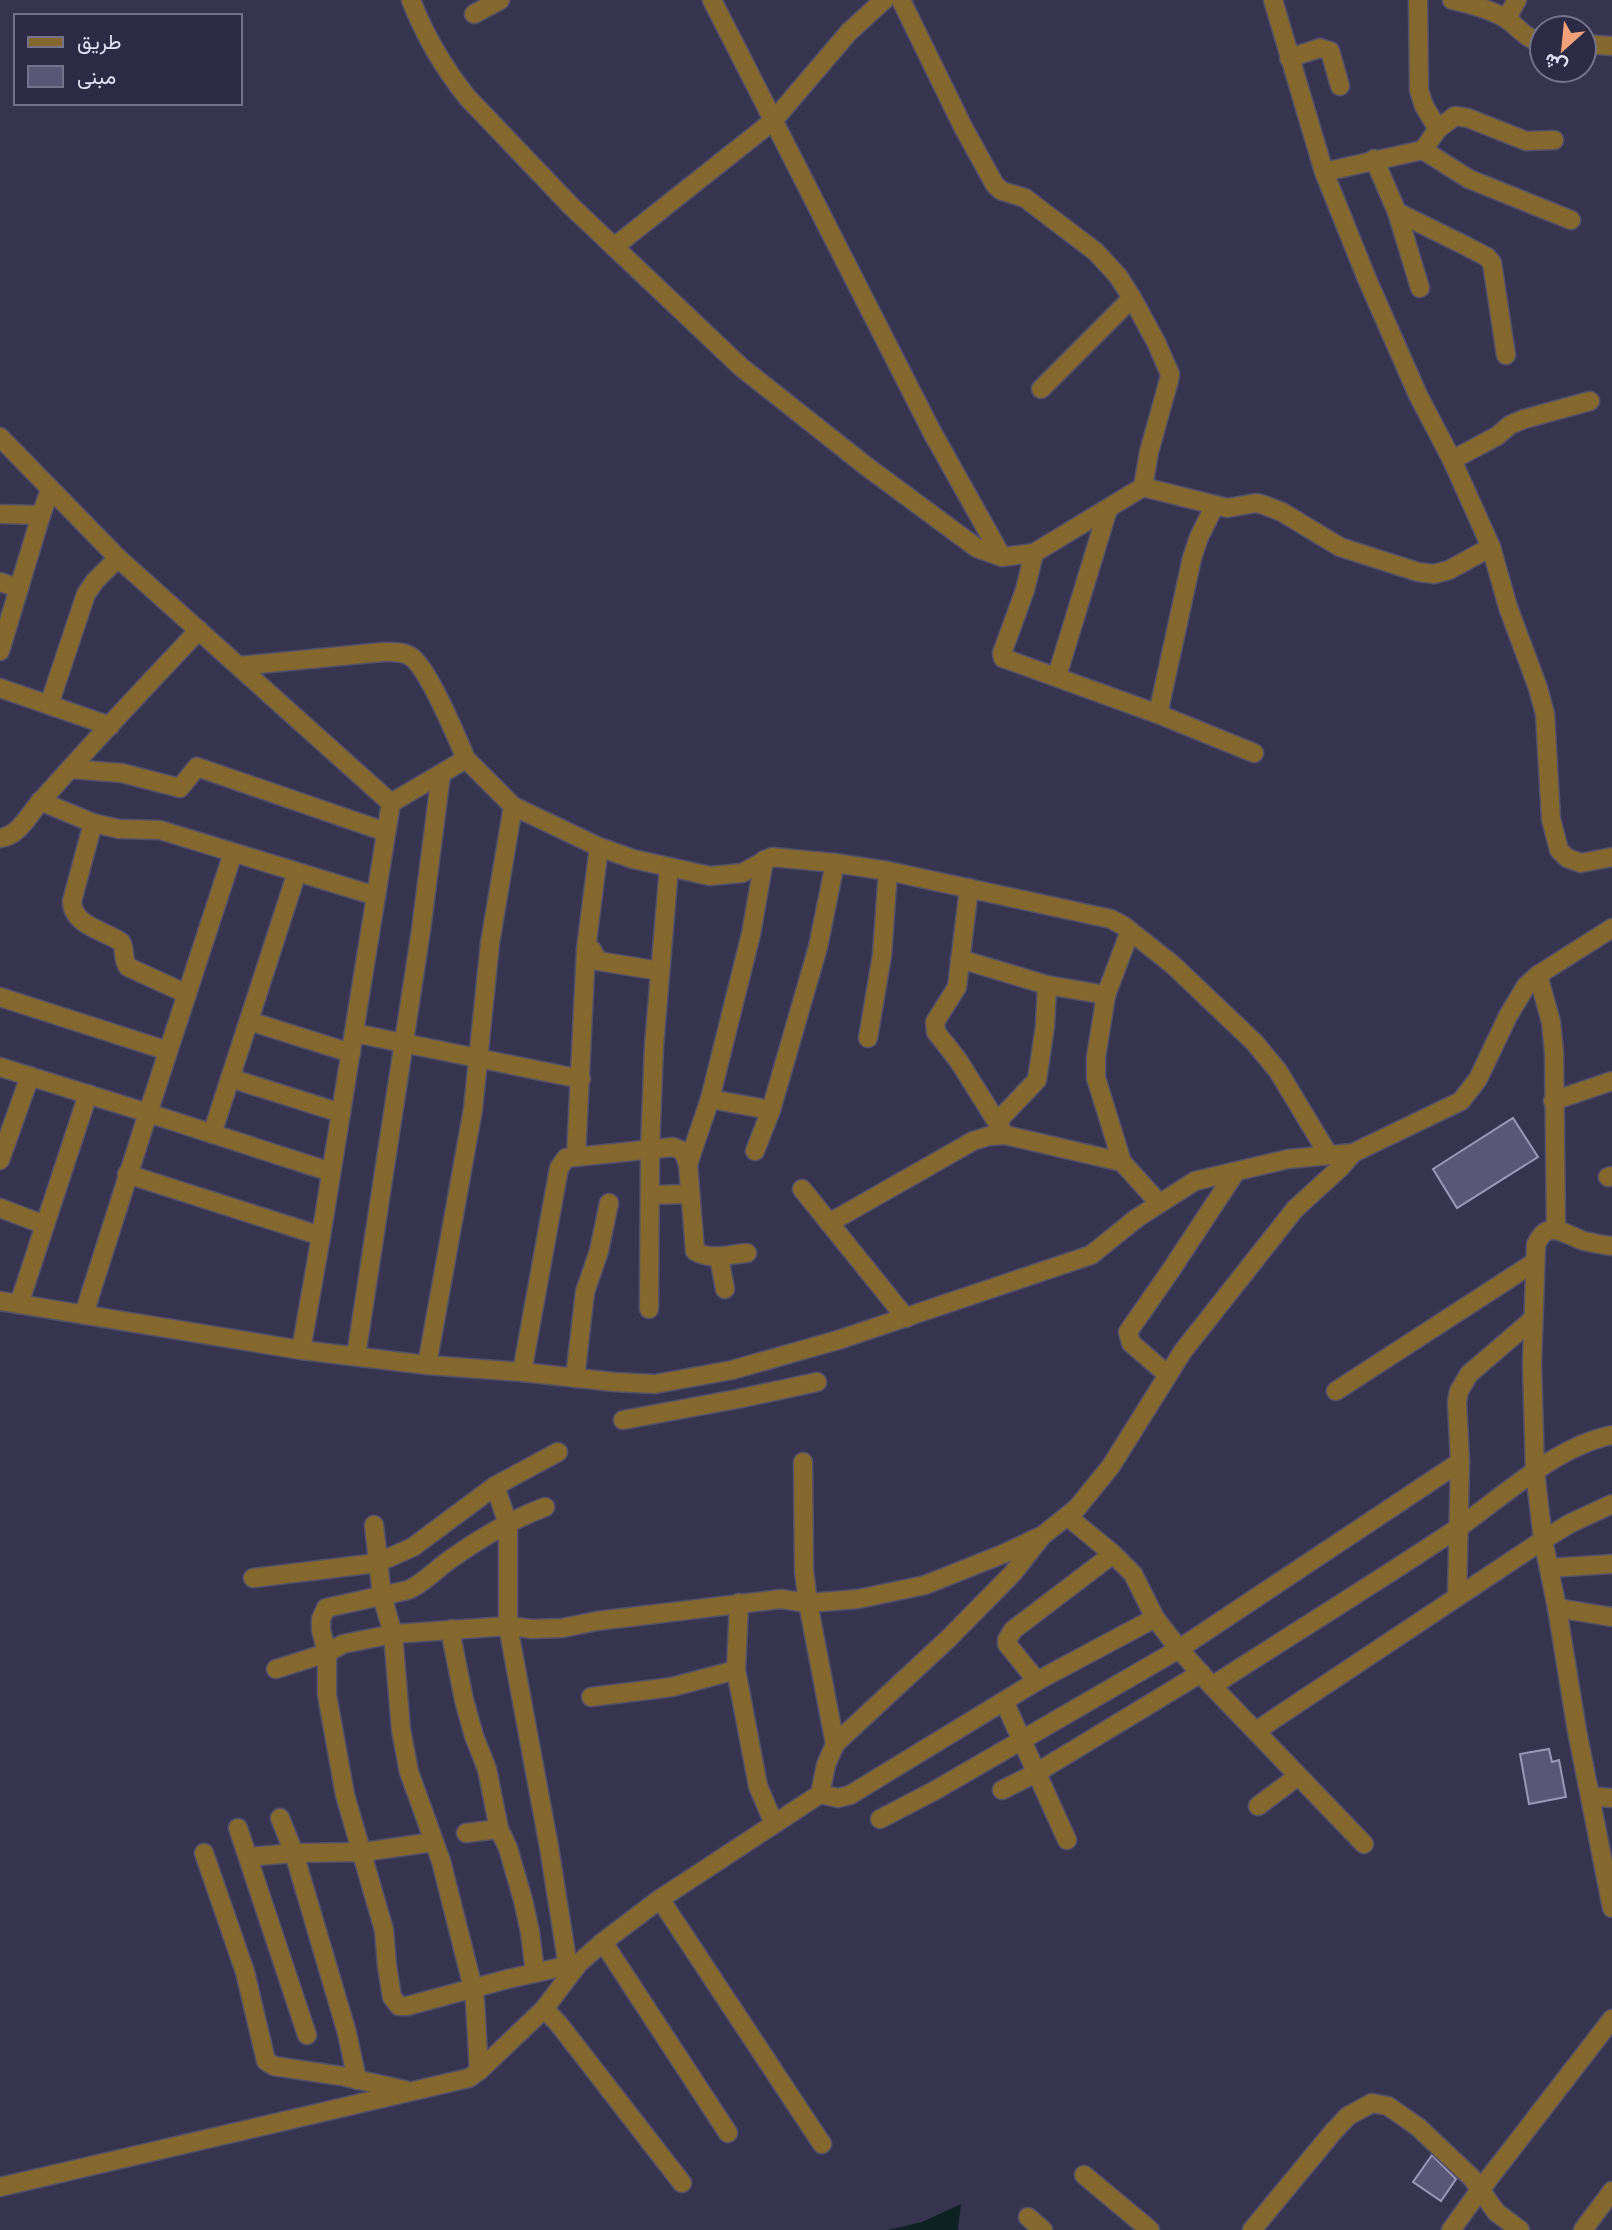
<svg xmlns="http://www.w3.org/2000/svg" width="1612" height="2230" font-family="'Noto Sans',Vazirmatn,sans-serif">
<rect width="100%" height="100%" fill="#373450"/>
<polygon fill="#0e2122" points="961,2204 958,2230 888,2230 922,2222"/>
<g fill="#5a5776" stroke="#9a97b9" stroke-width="2">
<polygon points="1513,1118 1538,1157 1457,1208 1433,1169"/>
<polygon points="1549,1749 1552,1762 1559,1760 1566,1797 1529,1804 1520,1754"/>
<polygon points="1432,2155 1456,2179 1441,2201 1413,2182"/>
</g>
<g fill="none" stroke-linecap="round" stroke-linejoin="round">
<g stroke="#52506a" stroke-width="21">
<g id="minor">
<path d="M411,0c13,34 33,68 56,97l104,109 170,161 125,99 111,82 25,9 32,-4 109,-66 84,21 29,-5 8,2 18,7 58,35 78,25 16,2 15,-4 42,-23"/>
<polyline points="712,0 932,432 1002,557"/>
<polyline points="901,0 963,127 995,185 1002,191 1025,198 1096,252 1118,276 1132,298 1156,342 1170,374 1169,380 1149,452 1143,487"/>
<polyline points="1273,0 1324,172 1367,279 1418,395 1452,460 1491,547 1508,607 1538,688 1545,714 1551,819 1559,850 1567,858 1581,863 1612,857"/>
<polyline points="1418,0 1419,90 1424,106 1438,129"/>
<path d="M1452,0c18,4 37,9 53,18 13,8 21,22 37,24"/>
<polyline points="474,14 500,0"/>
<polyline points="1506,19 1517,0"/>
<polyline points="1584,44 1612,46"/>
<polyline points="1289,58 1320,48 1330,51 1340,86"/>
<polyline points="1423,150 1438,129 1455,116 1468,118 1526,141 1554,140"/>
<polyline points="1374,159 1397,212 1420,288"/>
<polyline points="1324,172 1423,150 1469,179 1571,220"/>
<polyline points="1397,212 1466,246 1487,257 1492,263 1506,355"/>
<polyline points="614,247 773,121 849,32 884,0"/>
<polyline points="1041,389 1132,298"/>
<polyline points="0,437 118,558 391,803 321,1236 301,1350"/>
<polyline points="1452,460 1497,436 1510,425 1524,419 1590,401"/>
<polyline points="0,514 41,515"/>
<polyline points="1034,553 1025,590 1002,653 1003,658 1158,714 1254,753"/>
<polyline points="0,582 19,588"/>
<polyline points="0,651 41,515 50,490"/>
<path d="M239,666l144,-14c9,0 19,-1 27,4 18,11 47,82 56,103"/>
<polyline points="1057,676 1108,509"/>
<polyline points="0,688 110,726"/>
<polyline points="49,705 86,594 95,581 118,558"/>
<polyline points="1158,714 1192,558 1199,537 1215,505"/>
<polyline points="70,769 122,773 180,788 197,767 386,832"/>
<polyline points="40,801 93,823 119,829 160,830 376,896"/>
<polyline points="391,803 466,759 513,806 599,847 633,859 710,876 742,873 772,857 835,863 888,871 1111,919 1124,926 1173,965 1255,1043 1278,1071 1328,1154"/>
<path d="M93,823l-21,78c0,24 31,29 49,41 5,8 1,17 7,25l59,27"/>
<path d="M0,838c20,-2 29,-25 42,-38 51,-58 104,-114 157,-170"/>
<polyline points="233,853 148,1113 331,1172"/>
<polyline points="764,860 751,934 710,1099 771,1110 818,947 835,863"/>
<polyline points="969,888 957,987 935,1022 936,1032 958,1060 1005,1135"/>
<polyline points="586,949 592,950 598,961 660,971"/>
<polyline points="960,959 1047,985 1106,995"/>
<polyline points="0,997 168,1051"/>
<polyline points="249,1021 351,1053"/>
<polyline points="354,1033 581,1079"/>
<polyline points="868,1038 882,955 888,871"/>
<polyline points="0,1067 148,1113 84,1314"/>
<polyline points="230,1078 341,1113"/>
<polyline points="1553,1101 1612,1081"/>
<polyline points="997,1122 1037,1080 1045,1026 1047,985"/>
<polyline points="212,1134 297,872"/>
<polyline points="755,1151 771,1110"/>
<polyline points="576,1157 586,949 599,847"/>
<polyline points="0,1160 30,1076"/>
<polyline points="1122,1162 1096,1078 1096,1057 1106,995 1130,931"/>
<polyline points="688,1164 710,1099"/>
<polyline points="127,1174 321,1236"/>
<polyline points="1608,1177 1612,1176"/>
<polyline points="802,1189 906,1318"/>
<polyline points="650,1195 690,1194"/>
<polyline points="0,1208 45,1225"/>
<polyline points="829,1223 973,1141 989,1136 1005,1135 1122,1162 1159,1203"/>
<polyline points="1556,1229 1554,1052 1551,1022 1538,975 1612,928"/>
<path d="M1612,1246c-9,-1 -19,-3 -28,-5 -20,-7 -37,-23 -48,4l-4,119 3,107 8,69 14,68 20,123 35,177"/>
<polyline points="719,1257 725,1289"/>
<polyline points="0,1301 301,1350 427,1365 522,1372 614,1382 655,1384 732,1370 838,1340 1091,1255 1137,1218 1195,1181 1288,1159 1353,1153 1461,1101 1478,1079 1508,1016 1526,986 1538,975"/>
<polyline points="19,1304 88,1094"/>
<polyline points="649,1309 650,1149 654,1046 669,867"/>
<polyline points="356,1356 421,930 441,774"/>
<polyline points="427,1365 473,1109 490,943 513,806"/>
<path d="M522,1372l37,-204 7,-10 107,-11 10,4 5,13 7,87c15,10 35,3 52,2"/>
<polyline points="1168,1375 1131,1343 1128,1332 1171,1270 1235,1173"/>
<polyline points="575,1378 585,1292 599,1251 609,1203"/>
<polyline points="1336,1391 1535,1262"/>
<polyline points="623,1420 737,1399 817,1382"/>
<polyline points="803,1462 804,1571 808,1603 835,1744"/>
<polyline points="495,1486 508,1524 508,1626 549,1847 568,1967"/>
<path d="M545,1507c-34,13 -68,33 -97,54 -14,10 -24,22 -40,29l-82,18 -5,11v11l6,23v42l18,100 39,135 3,36 5,31 7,9h8l101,-27 71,-16"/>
<polyline points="1067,1516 1113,1554 1133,1574 1155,1618 1179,1649 1212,1686 1364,1844"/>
<polyline points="374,1525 382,1596 393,1634 401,1730 409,1772 441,1861 473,1988 475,2002 479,2071"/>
<polyline points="1549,1568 1612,1564"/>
<polyline points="253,1578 377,1563 413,1547 495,1486 558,1452"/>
<polyline points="1457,1597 1460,1462 1457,1402 1459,1391 1469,1374 1533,1319"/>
<polyline points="739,1603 736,1670 758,1786 774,1824"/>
<polyline points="1557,1608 1612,1617"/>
<polyline points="452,1629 452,1640 464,1700 474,1736 487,1769 499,1829 508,1848 523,1900 530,1932 535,1973"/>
<polyline points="276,1669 327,1653 343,1644 393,1634 508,1626 532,1629 562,1628 597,1621 781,1599 808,1603 858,1599 925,1585 1003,1554 1039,1537"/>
<polyline points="1037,1681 1007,1644 1007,1640 1013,1630 1113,1554"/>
<path d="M1212,1686c82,-53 165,-104 246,-158 46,-32 98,-82 154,-93"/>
<polyline points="591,1697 672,1687 736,1670"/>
<polyline points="1004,1701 1067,1840"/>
<polyline points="1256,1731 1543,1540 1569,1524 1612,1504"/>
<polyline points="1002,1790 1036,1773 1201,1673"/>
<polyline points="820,1794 838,1798 850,1795 1037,1681 1155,1618"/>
<polyline points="1590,1796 1612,1798"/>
<polyline points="1258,1806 1298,1776"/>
<polyline points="280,1818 294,1853 347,2033 357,2080"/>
<polyline points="880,1819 934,1791 1179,1649 1460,1462"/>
<polyline points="238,1828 307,2035"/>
<polyline points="466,1833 499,1829"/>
<polyline points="204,1853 245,1972 266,2061 274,2066 341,2076 405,2090"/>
<polyline points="249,1857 294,1853 363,1852 434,1842"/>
<polyline points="660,1899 822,2144"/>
<polyline points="603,1942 728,2133"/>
<polyline points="544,2009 558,2023 682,2183"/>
<polyline points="1084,2175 1150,2230"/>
<polyline points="0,2187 469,2078 479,2071 544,2009 579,1963 603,1942 660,1899 820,1794 826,1765 835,1744 948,1639 1013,1573 1042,1536 1077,1508 1111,1466 1183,1351 1295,1209 1341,1167 1353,1153"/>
<polyline points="1028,2217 1043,2230"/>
<polyline points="1252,2230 1333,2132 1348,2116 1372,2103 1388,2106 1418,2127 1472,2178 1496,2212 1520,2230"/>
<polyline points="1451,2230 1480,2190 1612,2019"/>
<polyline points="1583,2230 1612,2191"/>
</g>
</g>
<use href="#minor" stroke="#85682e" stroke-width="18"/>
</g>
<rect x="14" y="14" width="228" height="91" fill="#2d2a45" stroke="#75738b" stroke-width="2"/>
<rect x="28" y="37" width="35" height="10" fill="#85682e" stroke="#75738b" stroke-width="2"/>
<text x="77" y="49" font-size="21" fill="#e2e1f4">طريق</text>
<rect x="28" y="66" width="35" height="21" fill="#5a5776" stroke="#75738b" stroke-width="2"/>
<text x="77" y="84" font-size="21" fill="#e2e1f4">مبنى</text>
<g transform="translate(1563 49) rotate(207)"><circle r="33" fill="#2d2a45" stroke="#75738b" stroke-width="2"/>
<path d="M0-5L12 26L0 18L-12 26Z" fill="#f0a279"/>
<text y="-10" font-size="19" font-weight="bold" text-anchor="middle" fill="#e2e1f4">ش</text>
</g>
</svg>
